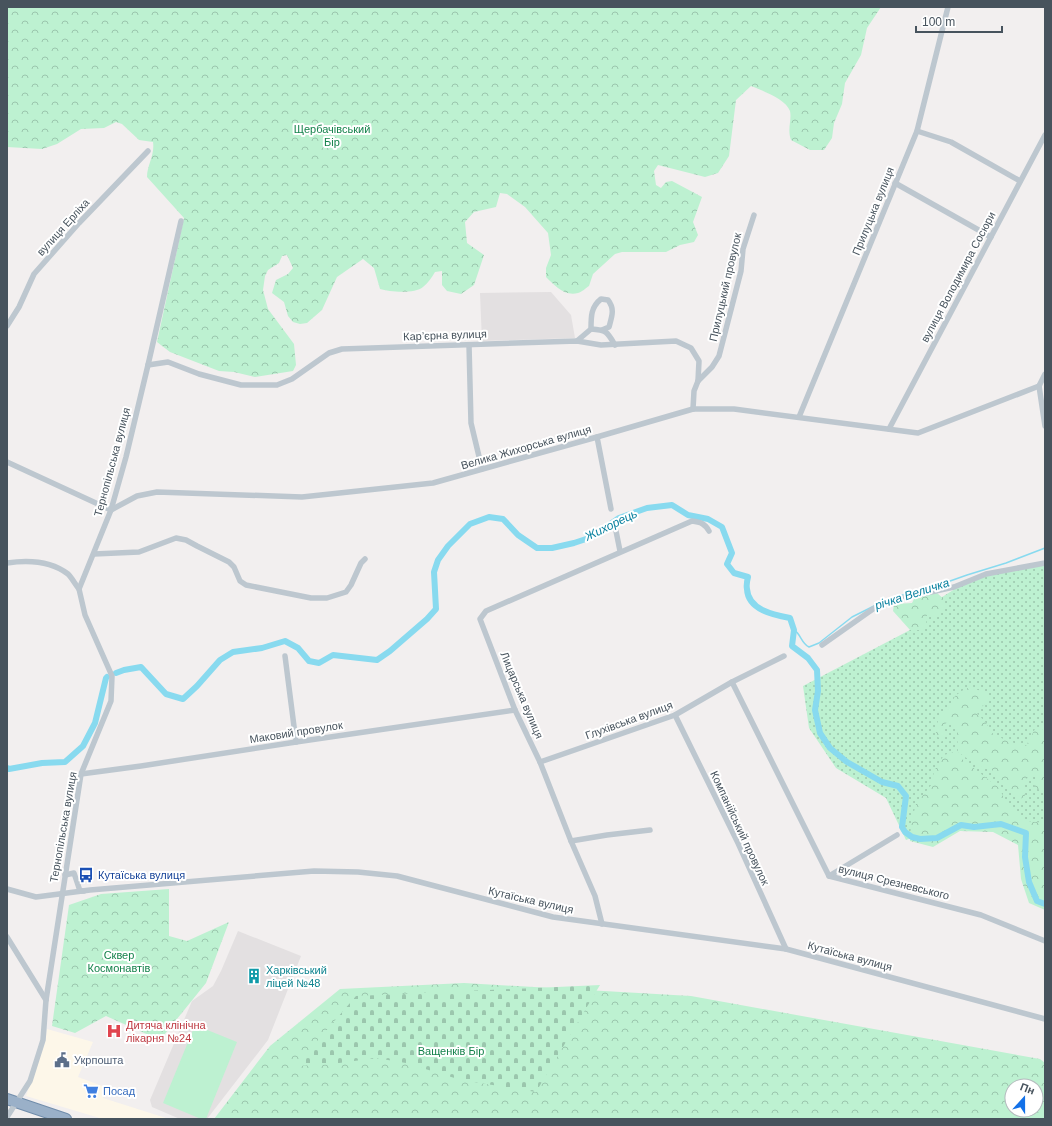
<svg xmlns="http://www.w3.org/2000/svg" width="1052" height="1126" font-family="Arial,sans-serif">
<defs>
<pattern id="grass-dots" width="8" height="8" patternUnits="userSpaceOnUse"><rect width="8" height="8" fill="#bdf1d1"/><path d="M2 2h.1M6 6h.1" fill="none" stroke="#9bc6ad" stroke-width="1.8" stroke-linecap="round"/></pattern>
<pattern id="forest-crowns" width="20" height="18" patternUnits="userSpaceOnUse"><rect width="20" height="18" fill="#bdf1d1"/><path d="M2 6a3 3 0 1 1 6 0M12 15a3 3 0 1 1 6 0" fill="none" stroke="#9bc6ad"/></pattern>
<pattern id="cemetery-stones" width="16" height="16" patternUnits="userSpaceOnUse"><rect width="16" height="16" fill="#bdf1d1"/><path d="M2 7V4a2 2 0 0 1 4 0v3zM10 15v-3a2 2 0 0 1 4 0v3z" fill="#9bc6ad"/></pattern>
</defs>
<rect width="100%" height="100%" fill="#f2efef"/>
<polygon fill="#fdf7e9" points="47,1029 93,1042 78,1077 105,1087 103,1098 169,1119 103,1119 26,1096 45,1043"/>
<g fill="#e3e0e1">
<polygon points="551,292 571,315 575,338 482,341 480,293"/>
<polygon points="238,931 301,956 268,1040 207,1119 180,1119 152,1107 150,1100 192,1001 213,986 221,971"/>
</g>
<polygon fill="url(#grass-dots)" points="1045,563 1045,858 991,808 906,840 886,798 836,768 809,728 803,686 910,630 931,604 958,587 986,574"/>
<g fill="url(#forest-crowns)" fill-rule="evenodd">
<path d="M7,7h874l-14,21 -6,27 -16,28 -3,21 -8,19 -2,15 -8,12h-14l-19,-10c-4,-11 1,-20 -1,-29 -4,-12 -29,-21 -39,-25l-15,14 -7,56 -11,17 -13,4 -47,-12 -4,6 2,14 5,3 5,-6 6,-1 30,16 -9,25 5,13 -4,7 -14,3 -14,7h-44l-7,2 -22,20 -4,12c-3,2 -7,6 -11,7 -13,4 -24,-8 -32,-16v-9l5,-13 -3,-22 -23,-26 -18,-13 -7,-1 -4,14 -22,5 -9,10 2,21 17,12 -10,30 -13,9 -14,-3 -5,-6v-14l-7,1c-3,5 -7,11 -12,15 -8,7 -33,5 -43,2l-6,-21 -11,-9 -26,18 -15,33 -15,13 -7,1 -7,-2 -5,-6 -4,-14 -12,-9 4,-13 12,-6 5,-6 -6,-13 -5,1 -3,7 -11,7 -3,6 -2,14 5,19 26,35 2,21 -3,6 -38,6 -21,-5 -15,-1 -49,-19 -13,-10 27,-124 -37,-41c0,-12 8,-22 6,-35l-14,-2 -17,-16 -6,-2 -12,6 -23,1 -24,15 -15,5 -35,-2z"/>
<polygon points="937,593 945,600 943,610 936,618 930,613 927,613 926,627 919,630 910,630 893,611 894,604 912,603 915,597"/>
<polygon points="966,688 984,691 989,700 976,712 986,723 992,733 1007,741 1026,746 1036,727 1045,730 1045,791 1034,788 1037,774 1023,780 1025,790 1025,801 1004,787 992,770 978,766 958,752 957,727 949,721 945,724 942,742 936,734 937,724 940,715 951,706 955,696"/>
<polygon points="954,752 967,763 998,787 1005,799 1020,818 1027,821 1045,823 1045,910 1029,903 1021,879 1018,845 993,832 960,831 933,847 910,841 911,823 916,804 932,784 934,771 944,755"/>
<polygon points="169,889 169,936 187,941 229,922 206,983 160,1040 106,1016 75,1033 52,1026 69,905 101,894"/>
<path d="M464,983l227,13 349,63 5,4v56h-831l56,-73 70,-57zM1012,1086h24v24h-24z"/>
</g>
<polygon fill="url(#cemetery-stones)" points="600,985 536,1092 461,1080 406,1063 376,1058 332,1064 296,1066 356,996"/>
<polygon fill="#bdf1d1" points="195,1025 237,1042 206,1119 201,1119 163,1103"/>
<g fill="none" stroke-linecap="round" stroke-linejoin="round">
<g stroke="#88daef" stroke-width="1.5">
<polyline points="899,596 936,586 967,575 1006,563 1045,548"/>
<path d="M794,630c7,4 7,13 15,17l10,-4 33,-26 28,-14"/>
</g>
<g stroke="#88daef" stroke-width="6">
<path d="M116,673l8,-3 17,-3 25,27 17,5 14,-13 23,-26 13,-8 29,-4 23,-7 13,7 11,13 10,2 14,-8 44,5 13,-9 37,-32 9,-10 -2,-37 4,-12 10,-14 22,-22 19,-7 14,2 15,16 19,13h15l22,-5 18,-6 27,-19 28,-10 25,-3 16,10 20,4 14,8 10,26 -5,11 7,9 14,4c-1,4 -2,8 -1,12 1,21 27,26 43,29l4,12 -2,16 16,12 9,12 1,21 -3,19 5,23 10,15 17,14 35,20 16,4 8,10 -4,31 3,5 7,5 8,2 17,-1 24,-13 13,2 27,-3 25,9 -1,24 4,25 8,19 8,3"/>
<polyline points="7,768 9,769 42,763 65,762 83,746 95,723 106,678 107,677"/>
</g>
<g stroke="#718dab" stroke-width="12">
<polyline id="trunk" points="7,1099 66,1119"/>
</g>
<g stroke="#bdc7cf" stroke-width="5.5">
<polyline points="917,131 951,142 1020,181"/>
<polyline points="895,183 991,237"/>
<polyline points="7,326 19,307 34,274 79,223 148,151"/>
<path d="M591,329c15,1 16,2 24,16"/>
<path d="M577,341l14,-12c0,-13 0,-22 10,-30l7,1c7,9 4,16 1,27l-7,3"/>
<polyline points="469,345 471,423 482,469"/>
<polyline points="148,365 168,362 199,374 241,385 277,385 292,379 329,353 342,349 577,341 601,345 676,341 691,348 699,361 698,381 694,391 693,409"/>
<polyline points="698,381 712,367 719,356 741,271 743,249 754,215"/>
<polyline points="1039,386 1045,426"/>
<polyline points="799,417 917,131 948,7"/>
<polyline points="889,429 1045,135"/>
<polyline points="597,437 611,509"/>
<polyline points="7,462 111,510 137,496 157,492 302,497 433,483 597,437 693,409 734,409 918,433 1039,386 1045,374"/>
<polyline points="616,531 620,551"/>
<polyline points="94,554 139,552 176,538 186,540 197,546 229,562 234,567 240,581 246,585 311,598 327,598 346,592 351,585 361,563 365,559"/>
<path d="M7,563c20,-3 44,-2 61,11 4,4 7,10 11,15"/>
<polyline points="822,645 873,609 889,601 954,587 986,574 1045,563"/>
<polyline points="285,656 296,742"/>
<polyline points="732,682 829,876 981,915 1045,941"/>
<polyline points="675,715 738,843 786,949"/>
<polyline points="540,762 675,715 732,682 784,656"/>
<polyline points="81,774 141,766 296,742 515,710"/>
<polyline points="571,841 607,835 650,830"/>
<polyline points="65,875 74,873 80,891 84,891"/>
<polyline points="829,876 897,835"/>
<polyline points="7,889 36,897 90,890 314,871 358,872 397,876 553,917 786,949 1045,1019"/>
<path d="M602,924l-7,-28 -24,-55 -31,-79 -25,-52 -35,-91 6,-8 206,-90c9,1 13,3 17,10"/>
<polyline points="7,937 46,1000"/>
<polyline points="7,1117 30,1081 43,1040 46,1000 81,774 111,701 112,676 85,615 79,589 111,510 126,457 148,365 181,221"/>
</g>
<use href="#trunk" stroke="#9ab0c8" stroke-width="10"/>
</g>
<defs>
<g id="bus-bare" transform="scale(1.2)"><path d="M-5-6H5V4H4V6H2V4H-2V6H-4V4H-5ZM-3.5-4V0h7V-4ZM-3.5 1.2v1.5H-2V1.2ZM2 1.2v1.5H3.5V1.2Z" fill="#1a4fb4" stroke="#fff" stroke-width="2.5" paint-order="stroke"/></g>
<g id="building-bare" transform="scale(1.2)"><path d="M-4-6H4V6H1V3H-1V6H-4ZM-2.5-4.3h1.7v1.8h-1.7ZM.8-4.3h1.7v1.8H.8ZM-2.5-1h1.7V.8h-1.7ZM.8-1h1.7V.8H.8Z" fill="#0f9aa8" stroke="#fff" stroke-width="2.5" paint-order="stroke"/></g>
<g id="hospital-bare" transform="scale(1.2)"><path d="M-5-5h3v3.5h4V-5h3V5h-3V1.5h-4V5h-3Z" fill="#e0444e" stroke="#fff" stroke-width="2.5" paint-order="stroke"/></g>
<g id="civic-bare" transform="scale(1.2)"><path d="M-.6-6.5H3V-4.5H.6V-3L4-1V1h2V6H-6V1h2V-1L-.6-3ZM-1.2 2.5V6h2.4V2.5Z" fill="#5c6f8a" stroke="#fff" stroke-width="2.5" paint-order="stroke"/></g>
<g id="supermarket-bare" transform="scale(1.2)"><path d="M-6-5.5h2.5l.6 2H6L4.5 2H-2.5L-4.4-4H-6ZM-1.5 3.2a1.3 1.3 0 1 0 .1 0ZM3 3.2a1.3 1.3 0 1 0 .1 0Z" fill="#3f7fe0" stroke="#fff" stroke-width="2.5" paint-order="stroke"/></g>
</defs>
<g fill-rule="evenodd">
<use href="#bus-bare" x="86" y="875"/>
<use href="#building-bare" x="254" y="976"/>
<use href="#hospital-bare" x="114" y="1031"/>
<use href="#civic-bare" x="62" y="1060"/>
<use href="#supermarket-bare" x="91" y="1091"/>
</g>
<g text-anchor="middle" stroke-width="4" stroke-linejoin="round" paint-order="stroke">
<g font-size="11" fill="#14824b" stroke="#fff">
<text x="332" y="133">Щербачівський<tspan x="332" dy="13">Бір</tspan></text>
<text x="119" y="959">Сквер<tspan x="119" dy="13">Космонавтів</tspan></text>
<text x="451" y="1055">Ващенків Бір</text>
</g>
<g font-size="11" fill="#47535d" stroke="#fff">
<text transform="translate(873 211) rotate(-68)" y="4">Прилуцька вулиця</text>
<text transform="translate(63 227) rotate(-48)" y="4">вулиця Ерліха</text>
<text transform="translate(958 277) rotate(-62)" y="4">вулиця Володимира Сосюри</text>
<text transform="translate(725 287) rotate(-77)" y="4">Прилуцький провулок</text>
<text transform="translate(445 335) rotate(-2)" y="4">Кар’єрна вулиця</text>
<text transform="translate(526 447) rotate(-16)" y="4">Велика Жихорська вулиця</text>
<text transform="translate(112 462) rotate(-75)" y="4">Тернопільська вулиця</text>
<text transform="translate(522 695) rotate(67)" y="4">Лицарська вулиця</text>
<text transform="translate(629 720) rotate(-20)" y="4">Глухівська вулиця</text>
<text transform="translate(296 732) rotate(-9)" y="4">Маковий провулок</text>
<text transform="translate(63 827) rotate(-80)" y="4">Тернопільська вулиця</text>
<text transform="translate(740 828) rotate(65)" y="4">Компанійський провулок</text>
<text transform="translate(894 882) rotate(14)" y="4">вулиця Срезневського</text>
<text transform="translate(531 900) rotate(13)" y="4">Кутаїська вулиця</text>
<text transform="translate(850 956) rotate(15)" y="4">Кутаїська вулиця</text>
</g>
<g font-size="11" fill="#164399" stroke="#fff" text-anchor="start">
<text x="98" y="879">Кутаїська вулиця</text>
</g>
<g font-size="11" fill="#0d838f" stroke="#fff" text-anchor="start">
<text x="266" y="974">Харківський<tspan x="266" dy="13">ліцей №48</tspan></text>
</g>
<g font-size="11" fill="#be3a42" stroke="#fff" text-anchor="start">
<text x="126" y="1029">Дитяча клінічна<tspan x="126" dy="13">лікарня №24</tspan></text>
</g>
<g font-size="11" fill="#4e5e75" stroke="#fff" text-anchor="start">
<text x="74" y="1064">Укрпошта</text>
</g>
<g font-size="11" fill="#366cbe" stroke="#fff" text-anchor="start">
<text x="103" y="1095">Посад</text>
</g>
<g font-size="12" font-style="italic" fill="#09819f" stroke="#fff">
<text transform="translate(611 525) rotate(-26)" y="4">Жихорець</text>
<text transform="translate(912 594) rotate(-18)" y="4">річка Величка</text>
</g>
</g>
<rect width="1052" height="1126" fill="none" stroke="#47535d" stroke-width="16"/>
<g transform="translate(1024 1098) rotate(21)"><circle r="19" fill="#ffffff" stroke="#b5babe"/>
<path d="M0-3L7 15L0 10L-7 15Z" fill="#1371e8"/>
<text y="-6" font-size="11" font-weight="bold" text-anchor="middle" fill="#47535d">Пн</text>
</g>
<path d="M916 26v6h86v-6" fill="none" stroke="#47535d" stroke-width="2"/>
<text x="922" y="26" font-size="12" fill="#47535d" stroke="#ffffff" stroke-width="3" paint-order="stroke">100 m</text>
</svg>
